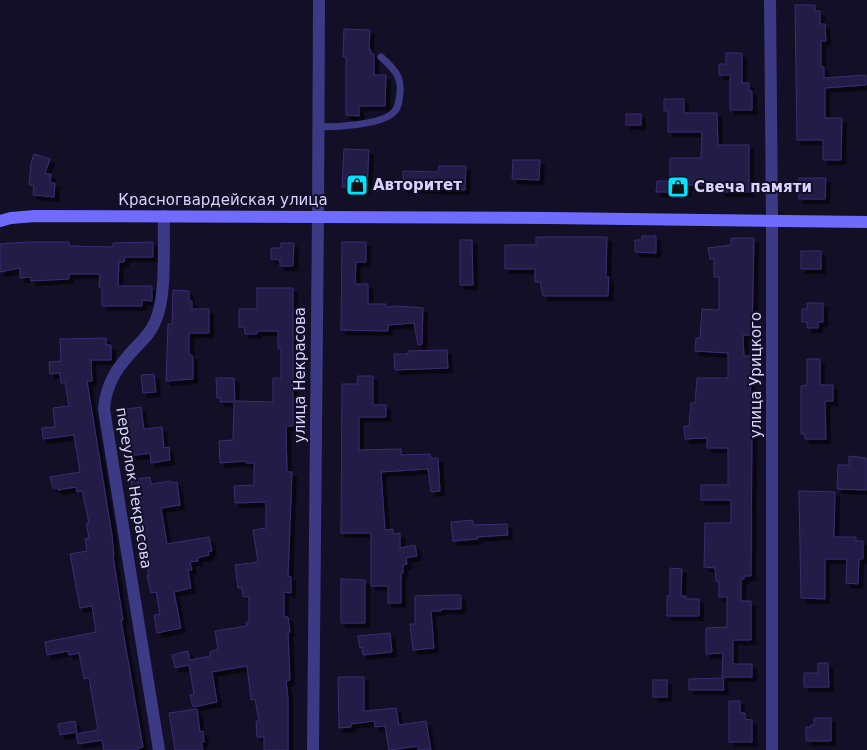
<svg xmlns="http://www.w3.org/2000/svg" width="867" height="750" font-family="'DejaVu Sans',sans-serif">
<defs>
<filter id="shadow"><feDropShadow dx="4.5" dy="4.5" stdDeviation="0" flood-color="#0009"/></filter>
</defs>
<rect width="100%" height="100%" fill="#130f26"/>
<g fill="#241b47" stroke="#3b2d73" filter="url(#shadow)">
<polygon points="795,5 815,5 815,11 820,11 820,24 825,24 826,41 821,41 821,67 824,67 824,78 866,75 866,85 825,88 825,118 842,118 841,160 823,160 823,140 797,140"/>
<polygon points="344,29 370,30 369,50 371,50 371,54 374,54 374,75 386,75 385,106 359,106 359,116 346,115 346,57 343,57"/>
<polygon points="726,53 742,53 742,83 749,83 749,91 752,91 752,110 730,110 730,75 719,75 719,64 726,64"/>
<polygon points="664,99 684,99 684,113 717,113 718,145 749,145 749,192 721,192 721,185 686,185 686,192 656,192 657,181 670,181 670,158 701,158 702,132 668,132 668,111 664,111"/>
<rect x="626" y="114" width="15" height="11"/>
<polygon points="344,149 369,150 367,188 342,187"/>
<polygon points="34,154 50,159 45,174 51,174 50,183 55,183 54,197 33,195 34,186 29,185 31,163"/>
<polygon points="513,160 540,160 539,180 512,179"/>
<polygon points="439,166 466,166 465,190 403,188 403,171 438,172"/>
<polygon points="799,178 826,178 825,199 799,199"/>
<polygon points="642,236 656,236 656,253 635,252 635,240 642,240"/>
<polygon points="536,237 607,237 606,277 609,277 608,296 543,296 540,282 535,282 535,269 505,269 505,245 536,245"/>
<polygon points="731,238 754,238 752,335 743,335 744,356 752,356 752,379 750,379 752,426 751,576 744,576 744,579 741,579 741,601 751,601 751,640 733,640 733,664 752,664 752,677 722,677 723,653 706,654 706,628 727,627 727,597 719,597 719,581 716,581 715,568 704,567 705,523 731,523 731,500 701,500 701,485 728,485 728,448 707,448 707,438 685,439 684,426 689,426 691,403 695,403 697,378 728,378 728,353 695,351 696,338 700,338 702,309 719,310 719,277 714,277 714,259 710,259 708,248 731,245"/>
<polygon points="460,240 472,240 473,285 460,285"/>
<polygon points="28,242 69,242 69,246 113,247 113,243 153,242 153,257 125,257 124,262 119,262 118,286 152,286 152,301 142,300 142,306 102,306 102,287 99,287 100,274 69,274 69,279 31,281 31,277 20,278 20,268 0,272 0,244"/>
<polygon points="342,242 366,242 366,262 356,262 355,284 368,284 368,304 386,304 386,307 398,306 423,308 422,344 418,345 414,323 388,325 388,331 341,330"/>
<polygon points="281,243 294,243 293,266 280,266 280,260 271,259 271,248 281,248"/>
<rect x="801" y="251" width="20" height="18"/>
<polygon points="257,288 293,288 293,426 286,426 287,472 292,472 288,576 291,577 291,593 284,592 284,617 288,617 290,632 288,632 290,680 286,681 288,698 288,750 264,750 264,737 257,737 256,721 259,721 255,699 251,700 247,666 212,672 217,702 193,707 190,695 194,694 189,665 175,668 172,655 188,651 190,660 210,656 210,652 218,649 215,631 247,626 246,622 249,622 249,597 243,597 242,588 238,588 235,565 258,562 253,530 266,528 266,502 235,503 234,486 254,485 254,463 246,463 246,461 220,463 219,441 233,440 234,402 220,402 221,398 217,398 216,378 234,378 235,401 273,402 273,378 281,378 281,349 278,349 278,331 257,331 257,334 245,334 244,327 239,327 239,309 257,309"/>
<polygon points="173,290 189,291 189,301 192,301 192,309 209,309 209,333 189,333 189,355 192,355 193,359 193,379 166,381 168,324 172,324"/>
<polygon points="807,303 823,303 823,322 818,322 818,328 807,328 807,322 802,322 802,309 807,309"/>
<polygon points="106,338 106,345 111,345 111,360 91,360 92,381 87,381 112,535 114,556 113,556 123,620 121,620 143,747 138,748 138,750 104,750 102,740 78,744 76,734 98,730 89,678 84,679 79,653 69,655 68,651 47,655 45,642 96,632 92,606 80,608 70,554 87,551 85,539 89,538 86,523 89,523 83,495 82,491 77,492 76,487 58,490 58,488 53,488 50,477 80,472 74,435 43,439 42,428 55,427 53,408 69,406 65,383 61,383 60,373 50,374 49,362 61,361 60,339"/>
<polygon points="447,350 448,368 395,370 394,354 408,354 408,351"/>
<polygon points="807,359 820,359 820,385 833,385 833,401 825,401 826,439 805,439 805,434 801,434 801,386 807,385"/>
<polygon points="154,374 156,392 143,393 141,375"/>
<polygon points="358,376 373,376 373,405 386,405 386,417 359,417 359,450 401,449 401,455 430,454 431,458 438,458 440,491 431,492 428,469 381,472 385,530 393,529 393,534 400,533 400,548 415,545 417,556 406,558 407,564 403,565 403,573 401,573 401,603 388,603 388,586 371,586 371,533 341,533 342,384 357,384"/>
<polygon points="141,407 144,429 162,427 164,448 169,447 170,460 151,463 150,453 130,456 129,447 126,447 121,410"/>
<polygon points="849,456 866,458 866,490 837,489 838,465 849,465"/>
<polygon points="150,477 151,484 171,481 171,483 177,482 180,505 161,508 167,544 209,537 212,551 208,552 209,555 197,558 198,561 190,562 192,570 188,570 191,588 174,592 181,628 157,633 154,615 160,614 156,592 151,593 147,576 149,575 139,528 131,480"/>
<polygon points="799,491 835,492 834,537 856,537 856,541 863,541 863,559 859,559 858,584 846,583 847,559 825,559 825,599 801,598"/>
<polygon points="473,520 473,525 507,524 508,535 477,537 478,539 453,541 451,522"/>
<polygon points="670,568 682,569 681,596 686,596 686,599 699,599 699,616 667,616 667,596 670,596"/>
<polygon points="341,579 365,580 365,623 341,623"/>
<polygon points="442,595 461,595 461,609 441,609 441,611 431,611 434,648 413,650 410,624 415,624 415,596"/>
<polygon points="390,633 392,652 363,655 362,647 360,648 358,636"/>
<polygon points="818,663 828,663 829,687 804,687 804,673 818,673"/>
<polygon points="338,677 364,677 364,711 396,708 399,725 426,721 431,750 418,750 418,746 389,750 385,726 375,727 374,721 351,724 351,727 339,728"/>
<polygon points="723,678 724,690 689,690 689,679"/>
<rect x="653" y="680" width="14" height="17"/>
<polygon points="729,701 740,701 740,713 745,713 745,719 752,720 752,742 729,742"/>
<polygon points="197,709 200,732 203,731 204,742 201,742 203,750 175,750 169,713"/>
<polygon points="814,718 831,718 831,741 806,741 806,727 811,727 811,725 814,725"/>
<polygon points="75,721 77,732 60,735 58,724"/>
</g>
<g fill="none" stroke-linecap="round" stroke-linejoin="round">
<path stroke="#3d3a85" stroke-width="7" d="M319,127c17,0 63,-2 75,-15 5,-5 5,-12 6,-19 2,-17 -7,-25 -19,-36"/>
<g stroke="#3d3a85" stroke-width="12">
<polyline points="770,0 772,222"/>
<polyline points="318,217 319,0"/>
<path d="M159,750l-55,-341c2,-27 15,-44 33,-63 7,-7 14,-14 18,-24 12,-25 8,-77 9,-106"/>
</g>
<g stroke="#3d3a85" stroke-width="12">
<polyline points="313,750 318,217"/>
<polyline points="772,750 772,222"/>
</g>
<polyline stroke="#6f6bff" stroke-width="12" points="0,221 11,218 35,216 550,218 867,222"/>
</g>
<defs>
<g id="shop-square" transform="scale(1.125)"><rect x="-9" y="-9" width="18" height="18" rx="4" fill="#00e5ff" stroke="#130f26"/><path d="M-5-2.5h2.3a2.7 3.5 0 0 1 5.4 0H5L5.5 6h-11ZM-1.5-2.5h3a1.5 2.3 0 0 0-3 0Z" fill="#111"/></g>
</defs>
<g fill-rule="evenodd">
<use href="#shop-square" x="357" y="185"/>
<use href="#shop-square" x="678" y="187"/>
</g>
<g text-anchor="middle" stroke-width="4" stroke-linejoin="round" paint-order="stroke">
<g font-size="15" font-weight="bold" fill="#d9d4ff" stroke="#130f26" text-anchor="start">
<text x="373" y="190">Авторитет</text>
<text x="694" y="192">Свеча памяти</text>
</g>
<g font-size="15" fill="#d9d4ff" stroke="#130f26">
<text x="223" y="205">Красногвардейская улица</text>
<text transform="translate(300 375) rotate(-90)" y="5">улица Некрасова</text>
<text transform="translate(756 375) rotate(-90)" y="5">улица Урицкого</text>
<text transform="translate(134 488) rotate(81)" y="5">переулок Некрасова</text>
</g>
</g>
</svg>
